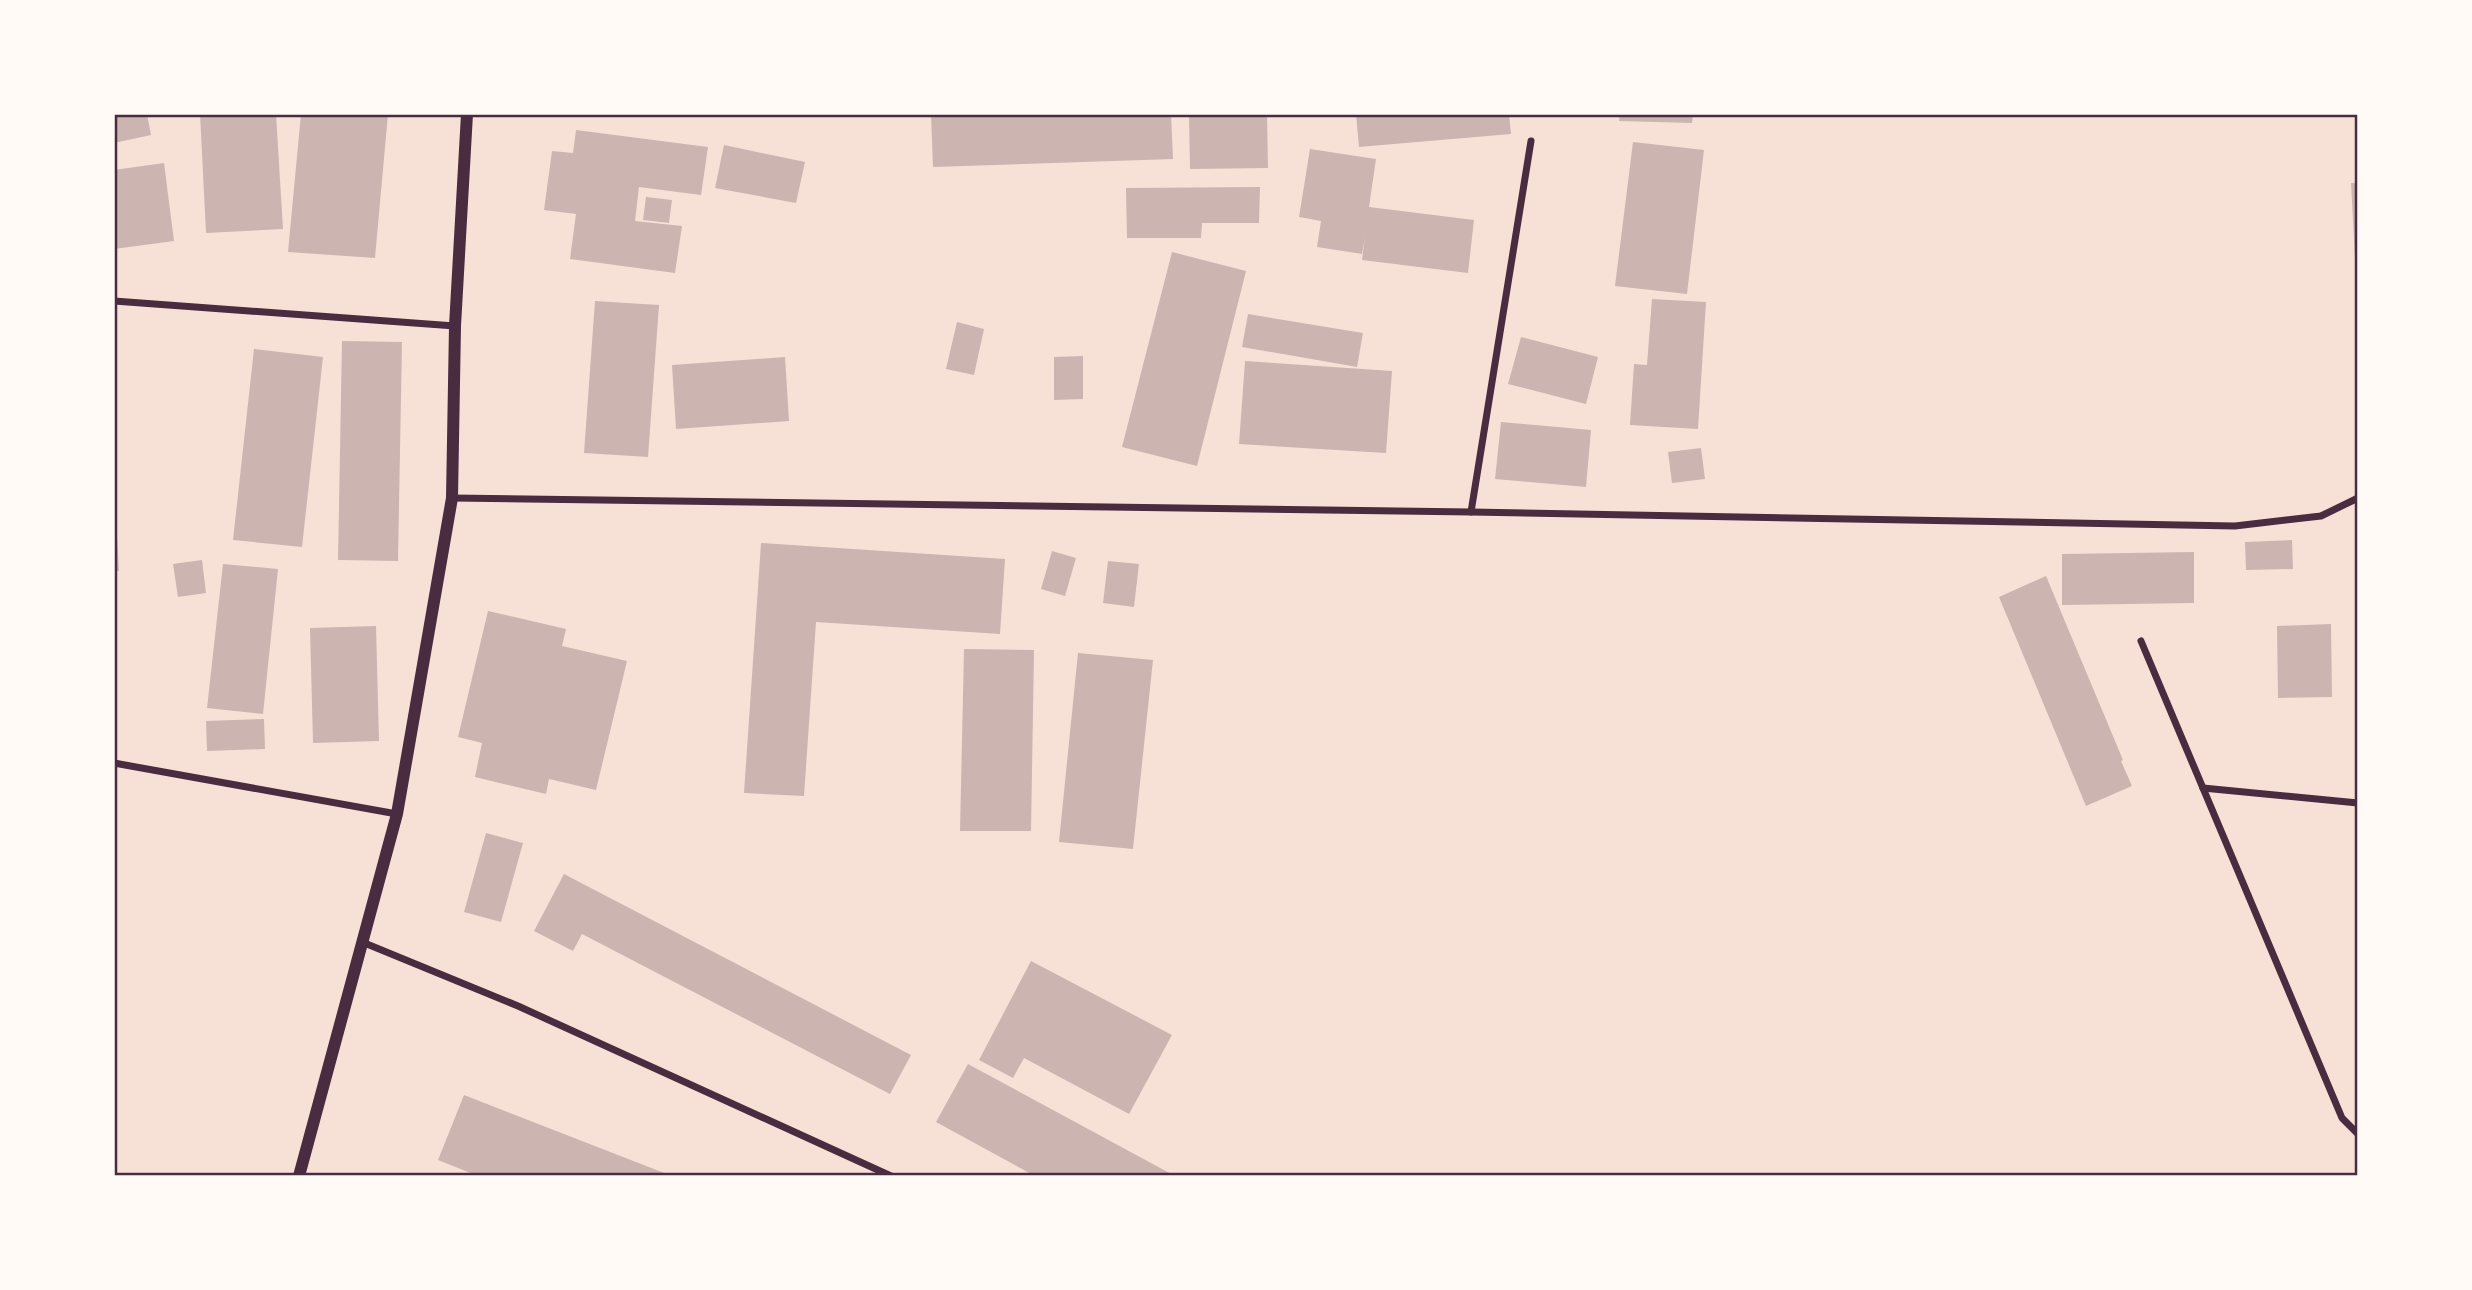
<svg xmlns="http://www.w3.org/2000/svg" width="2472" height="1290" font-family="Jost,sans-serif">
<rect width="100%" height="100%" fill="#f7e1d7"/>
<g fill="#ccb4b1">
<polygon points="114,114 147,114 151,135 114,143"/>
<polygon points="200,114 276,114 283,229 206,233"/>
<polygon points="301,114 388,114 375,258 288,252"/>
<polygon points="931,114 1171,114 1173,159 933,167"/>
<polygon points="1189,114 1267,114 1268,168 1190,169"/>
<polygon points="1356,114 1509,114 1511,134 1359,147"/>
<polygon points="1620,114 1693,114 1692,123 1619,121"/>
<polygon points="576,130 708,147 701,195 639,187 635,221 682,226 675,273 570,259 576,214 544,210 552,151 573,153"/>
<polygon points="1633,142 1704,150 1687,294 1615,286"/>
<polygon points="724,145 805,162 796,203 715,188"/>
<polygon points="1310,149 1376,159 1369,207 1474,220 1468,273 1362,260 1365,237 1362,254 1317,247 1321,221 1299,217"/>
<polygon points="164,163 174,241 114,249 114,170"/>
<polygon points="2351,183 2358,183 2358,277 2356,277"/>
<polygon points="1260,187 1259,223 1202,223 1201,238 1127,238 1126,188"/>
<polygon points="646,197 672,200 669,223 643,220"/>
<polygon points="1172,252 1246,271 1197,466 1122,447"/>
<polygon points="1652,299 1706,302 1698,429 1630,425 1634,364 1647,365"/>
<polygon points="595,301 659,305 648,457 584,453"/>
<polygon points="1248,314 1363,333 1357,367 1242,347"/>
<polygon points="957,322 984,329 974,375 946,369"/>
<polygon points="1521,337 1598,357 1586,404 1508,384"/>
<polygon points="342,341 402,342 398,561 338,560"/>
<polygon points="254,349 323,357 302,547 233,540"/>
<polygon points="1083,356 1083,399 1054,400 1054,357"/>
<polygon points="785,357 789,421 676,429 672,365"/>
<polygon points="1245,361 1392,371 1386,453 1239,444"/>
<polygon points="1501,422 1591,430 1586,487 1495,479"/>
<polygon points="1701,448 1705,479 1672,483 1668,452"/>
<polygon points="114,518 116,518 119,571 114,571"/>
<polygon points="2292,540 2293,569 2246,570 2245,542"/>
<polygon points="761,543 1005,559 1000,634 816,622 804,796 744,793"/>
<polygon points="1052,551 1076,558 1065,596 1041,589"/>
<polygon points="2194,552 2194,603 2062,605 2062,554"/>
<polygon points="202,560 206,593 178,597 173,564"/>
<polygon points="1108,561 1139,564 1134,607 1103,603"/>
<polygon points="223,564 278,569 263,714 207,708"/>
<polygon points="2046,576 2123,760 2121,761 2132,786 2086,806 1999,597"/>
<polygon points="488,611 566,629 562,646 627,661 596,790 549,779 546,794 475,777 482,743 458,737"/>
<polygon points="2331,624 2332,697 2278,698 2277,626"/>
<polygon points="376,626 379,741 313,743 310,628"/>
<polygon points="964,649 1034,650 1031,831 960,831"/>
<polygon points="1078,653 1153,660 1133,849 1059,842"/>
<polygon points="264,719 265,749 207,751 206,721"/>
<polygon points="486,833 523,843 501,922 464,912"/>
<polygon points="564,874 911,1055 890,1094 582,934 573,951 534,931"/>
<polygon points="1031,961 1172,1035 1129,1114 1024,1058 1013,1078 979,1060"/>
<polygon points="968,1064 1175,1176 1035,1176 936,1122"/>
<polygon points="464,1095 672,1176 478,1176 438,1160"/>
</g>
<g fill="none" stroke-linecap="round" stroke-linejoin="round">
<g stroke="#4a2c40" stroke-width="7">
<polyline points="114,301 455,326"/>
<polyline points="452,498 1471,512 2235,526 2321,516 2358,498"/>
<polyline points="1471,512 1531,141"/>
<polyline points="2141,641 2342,1118 2358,1134"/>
<polyline points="114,763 397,814"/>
<polyline points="2203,788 2358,803"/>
<polyline points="362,942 518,1006 891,1176"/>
</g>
<polyline stroke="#4a2c40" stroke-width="12" points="299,1176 397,814 452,498 455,326 467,114"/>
</g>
<rect width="2472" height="1290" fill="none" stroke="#fffaf5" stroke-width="231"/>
<rect x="116" y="116" width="2240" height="1058" fill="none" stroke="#4a2c40" stroke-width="2.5"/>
</svg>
